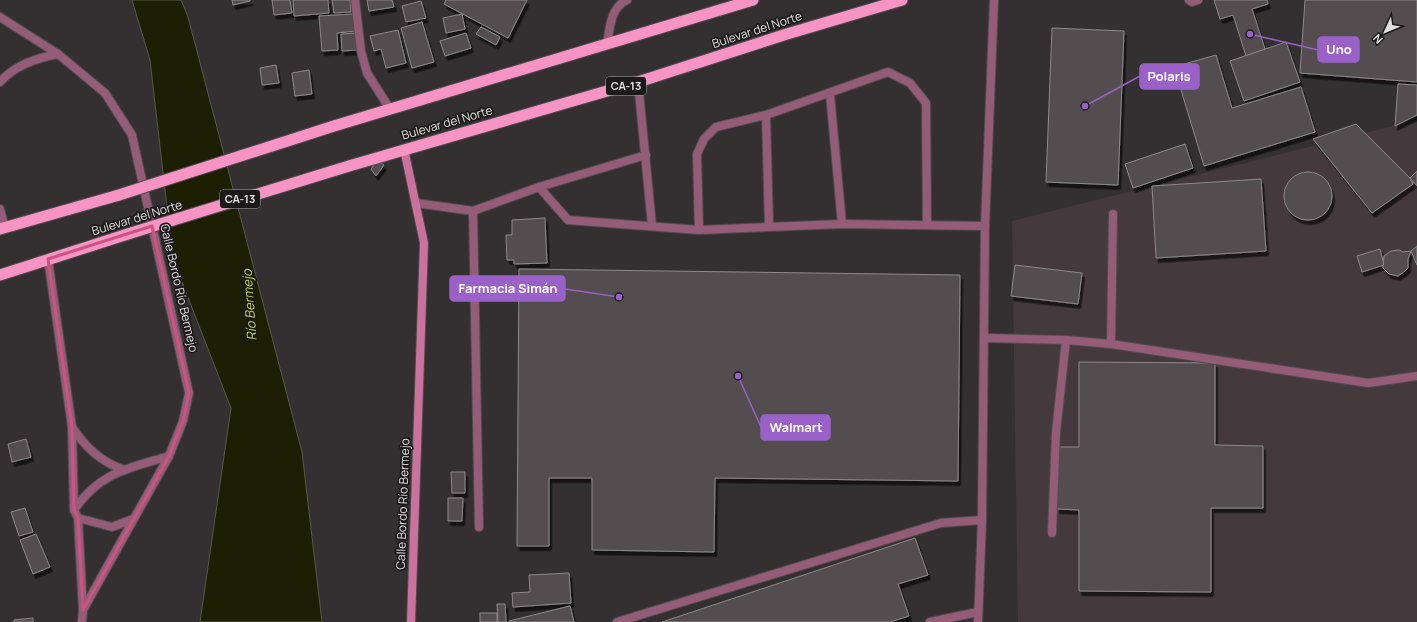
<svg xmlns="http://www.w3.org/2000/svg" width="1417" height="622" font-family="Manrope,sans-serif">
<defs>
<filter id="shadow"><feDropShadow dx="2.5" dy="4.5" stdDeviation="0" flood-color="#0009"/></filter>
</defs>
<rect width="100%" height="100%" fill="#343032"/>
<polygon fill="#443a3e" points="1417,120 1417,622 1018,622 1012,221"/>
<polygon fill="#1c1f02" stroke="#575945" points="132,0 181,0 188,17 302,452 322,622 200,622 231,408 173,259 150,60"/>
<g fill="#534e50" stroke="#8d888a" filter="url(#shadow)">
<polygon points="232,0 250,0 250,1 233,5"/>
<polygon points="272,0 290,0 292,13 274,15"/>
<polygon points="293,0 328,0 329,13 294,16"/>
<polygon points="332,0 350,0 351,12 334,13"/>
<polygon points="367,0 392,0 394,7 369,11"/>
<polygon points="446,0 527,0 508,38 444,4"/>
<polygon points="1214,0 1267,0 1268,4 1252,9 1265,49 1246,56 1233,15 1220,19"/>
<polygon points="1305,0 1417,0 1417,82 1300,73"/>
<polygon points="421,1 426,18 406,22 402,6"/>
<polygon points="353,14 355,31 337,33 338,50 322,51 319,16"/>
<polygon points="462,14 465,29 446,33 443,18"/>
<polygon points="422,22 434,62 412,68 401,28"/>
<polygon points="481,27 500,37 496,45 476,34"/>
<polygon points="1052,28 1124,31 1118,185 1046,182"/>
<polygon points="398,30 406,63 386,68 381,49 374,51 370,36"/>
<polygon points="356,33 358,50 342,51 341,34"/>
<polygon points="466,33 471,48 445,56 440,41"/>
<polygon points="1286,42 1300,82 1244,101 1230,61"/>
<polygon points="1216,55 1232,108 1301,87 1315,132 1204,166 1174,67"/>
<polygon points="276,65 279,83 262,85 260,68"/>
<polygon points="309,70 312,94 295,96 292,73"/>
<polygon points="1398,84 1417,85 1417,115 1395,126"/>
<polygon points="1356,124 1410,178 1413,184 1372,213 1313,139"/>
<polygon points="1185,144 1193,168 1133,188 1125,164"/>
<polygon points="377,161 384,165 376,176 371,169"/>
<polygon points="1417,171 1417,186 1410,178"/>
<circle cx="1308" cy="196" r="24"/>
<polygon points="1261,179 1266,251 1156,258 1152,186"/>
<polygon points="545,218 547,263 514,264 514,260 507,260 506,235 512,235 512,220"/>
<polygon points="1417,246 1417,265 1411,251"/>
<polygon points="1380,249 1384,265 1362,272 1357,256"/>
<polygon points="1399,250 1403,252 1411,251 1408,259 1408,268 1405,271 1398,276 1389,274 1383,268 1384,256 1391,251"/>
<polygon points="1015,265 1082,273 1078,304 1011,296"/>
<polygon points="519,269 960,275 958,481 715,478 714,552 592,550 592,478 549,478 549,546 517,546"/>
<polygon points="1079,362 1215,363 1215,445 1263,446 1263,508 1211,508 1211,592 1079,591 1079,510 1057,509 1058,447 1079,447"/>
<polygon points="26,439 31,457 12,462 8,444"/>
<polygon points="451,472 465,472 465,493 452,493"/>
<polygon points="448,498 463,498 462,521 448,521"/>
<polygon points="25,508 33,532 19,536 11,512"/>
<polygon points="36,534 50,567 33,574 20,540"/>
<polygon points="915,538 928,575 898,584 909,616 890,622 662,622"/>
<polygon points="569,573 571,603 513,607 512,593 530,592 529,575"/>
<polygon points="497,604 505,604 506,622 498,622"/>
<polygon points="570,606 574,622 509,622 509,621"/>
<rect x="480" y="613" width="17" height="9"/>
<polygon points="33,618 33,622 14,622 14,620"/>
</g>
<g fill="none" stroke-linecap="round" stroke-linejoin="round">
<g stroke="#504c4e" stroke-width="10">
<g id="service">
<polyline points="1189,0 1192,2 1198,0"/>
<path d="M607,44c3,-16 3,-36 20,-44"/>
<polyline points="638,82 652,226"/>
<polyline points="830,94 842,224"/>
<polyline points="766,115 769,226"/>
<polyline points="539,187 568,220 699,230 842,224 985,226"/>
<polyline points="416,203 473,211 539,187 646,155"/>
<polyline points="473,211 479,527"/>
<polyline points="699,230 697,154 704,139 716,127 766,115 888,72 910,83 926,103 927,225"/>
<polyline points="985,338 1066,340 1056,432 1052,533"/>
<polyline points="1066,340 1111,344 1368,383 1417,376"/>
<polyline points="1111,344 1113,214"/>
<polyline points="617,622 941,523 982,520"/>
<polyline points="930,622 978,612"/>
</g>
</g>
<g stroke="#504c4e" stroke-width="10">
<g id="minor">
<polyline points="355,0 361,51 367,73 390,109"/>
<polyline points="0,17 58,54 105,93 132,135 189,393 183,421 169,456 83,610"/>
<path d="M0,82c15,-17 36,-24 58,-28"/>
<polyline points="0,209 5,228"/>
<polyline points="48,259 72,427 74,510 78,518 83,610 82,622"/>
<path d="M72,427c14,21 28,34 52,43"/>
<path d="M74,510c26,-38 53,-41 95,-54"/>
<polyline points="78,518 112,527 133,519"/>
<polyline points="978,622 982,520 985,226 994,0"/>
</g>
</g>
<g stroke="#504c4e" stroke-width="10">
<polyline id="secondary" points="404,149 424,243 411,622"/>
</g>
<g stroke="#504c4e" stroke-width="13">
<g id="trunk">
<polyline points="334,126 753,0"/>
<polyline points="349,166 638,82 787,34 902,0"/>
<polyline points="0,229 119,195"/>
<polyline points="0,275 131,233"/>
</g>
</g>
<use href="#service" stroke="#945c76" stroke-width="8"/>
<use href="#minor" stroke="#945c76" stroke-width="8"/>
<use href="#secondary" stroke="#ca719c" stroke-width="8"/>
<use href="#trunk" stroke="#f894c4" stroke-width="11"/>
<g stroke="#504c4e" stroke-width="13" stroke-linecap="butt">
<g id="trunk-bridge">
<polyline points="119,195 334,126"/>
<polyline points="131,233 349,166"/>
</g>
</g>
<use href="#trunk-bridge" stroke="#f894c4" stroke-width="11"/>
</g>
<path fill="none" stroke="#cc5483" stroke-width="3" stroke-linejoin="round" d="M152,226l37,167 -6,28 -14,35 -86,154 -5,-92 -4,-8 -2,-83 -24,-168z"/>
<g text-anchor="middle" stroke-width="3.5" stroke-linejoin="round" paint-order="stroke">
<g fill="#1b191a" stroke="#a6a4a5" stroke-width="1">
<rect x="606" y="77" width="40" height="18" rx="3"/>
<rect x="220" y="190" width="40" height="18" rx="3"/>
</g>
<g font-size="11" font-weight="bold" fill="#e2dfe0">
<text x="626" y="90">CA-13</text>
<text x="240" y="203">CA-13</text>
</g>
<g font-size="12" fill="#e2dfe0" stroke="#1b191a">
<text transform="translate(757 30) rotate(-18)" y="4">Bulevar del Norte</text>
<text transform="translate(447 123) rotate(-16)" y="4">Bulevar del Norte</text>
<text transform="translate(137 218) rotate(-17)" y="4">Bulevar del Norte</text>
<text transform="translate(179 288) rotate(77)" y="4">Calle Bordo Río Bermejo</text>
<text transform="translate(403 504) rotate(-88)" y="4">Calle Bordo Río Bermejo</text>
</g>
<g font-size="13" font-style="italic" fill="#c5d355" stroke="#1b191a">
<text transform="translate(249 305) rotate(-94)" y="5">Río Bermejo</text>
</g>
</g>
<path fill="none" stroke="#9a62c9" stroke-width="1.5" d="M1250 34L1318 50M1085 106L1140 76M619 297L565 289M738 376L761 427"/>
<g fill="#9a62c9" stroke="#1b191a" stroke-width="1.5">
<circle cx="1250" cy="34" r="4"/>
<circle cx="1085" cy="106" r="4"/>
<circle cx="619" cy="297" r="4"/>
<circle cx="738" cy="376" r="4"/>
</g>
<g fill="#9a62c9" stroke="#9a62c9" stroke-width="1.5">
<rect x="1318" y="37" width="41" height="25" rx="4"/>
<rect x="1140" y="64" width="59" height="25" rx="4"/>
<rect x="450" y="276" width="115" height="25" rx="4"/>
<rect x="761" y="415" width="69" height="25" rx="4"/>
</g>
<g font-size="13" text-anchor="middle" font-weight="bold" fill="#fff">
<text x="1339" y="54">Uno</text>
<text x="1169" y="81">Polaris</text>
<text x="508" y="293">Farmacia Simán</text>
<text x="796" y="432">Walmart</text>
</g>
<g transform="translate(1385 32) rotate(226)" stroke="#1b191a" stroke-width="3" paint-order="stroke">
<path d="M0-3L7 15L0 10L-7 15Z" fill="#e2dfe0"/>
<text y="-6" font-size="11" font-weight="bold" text-anchor="middle" fill="#e2dfe0">N</text>
</g>
</svg>
